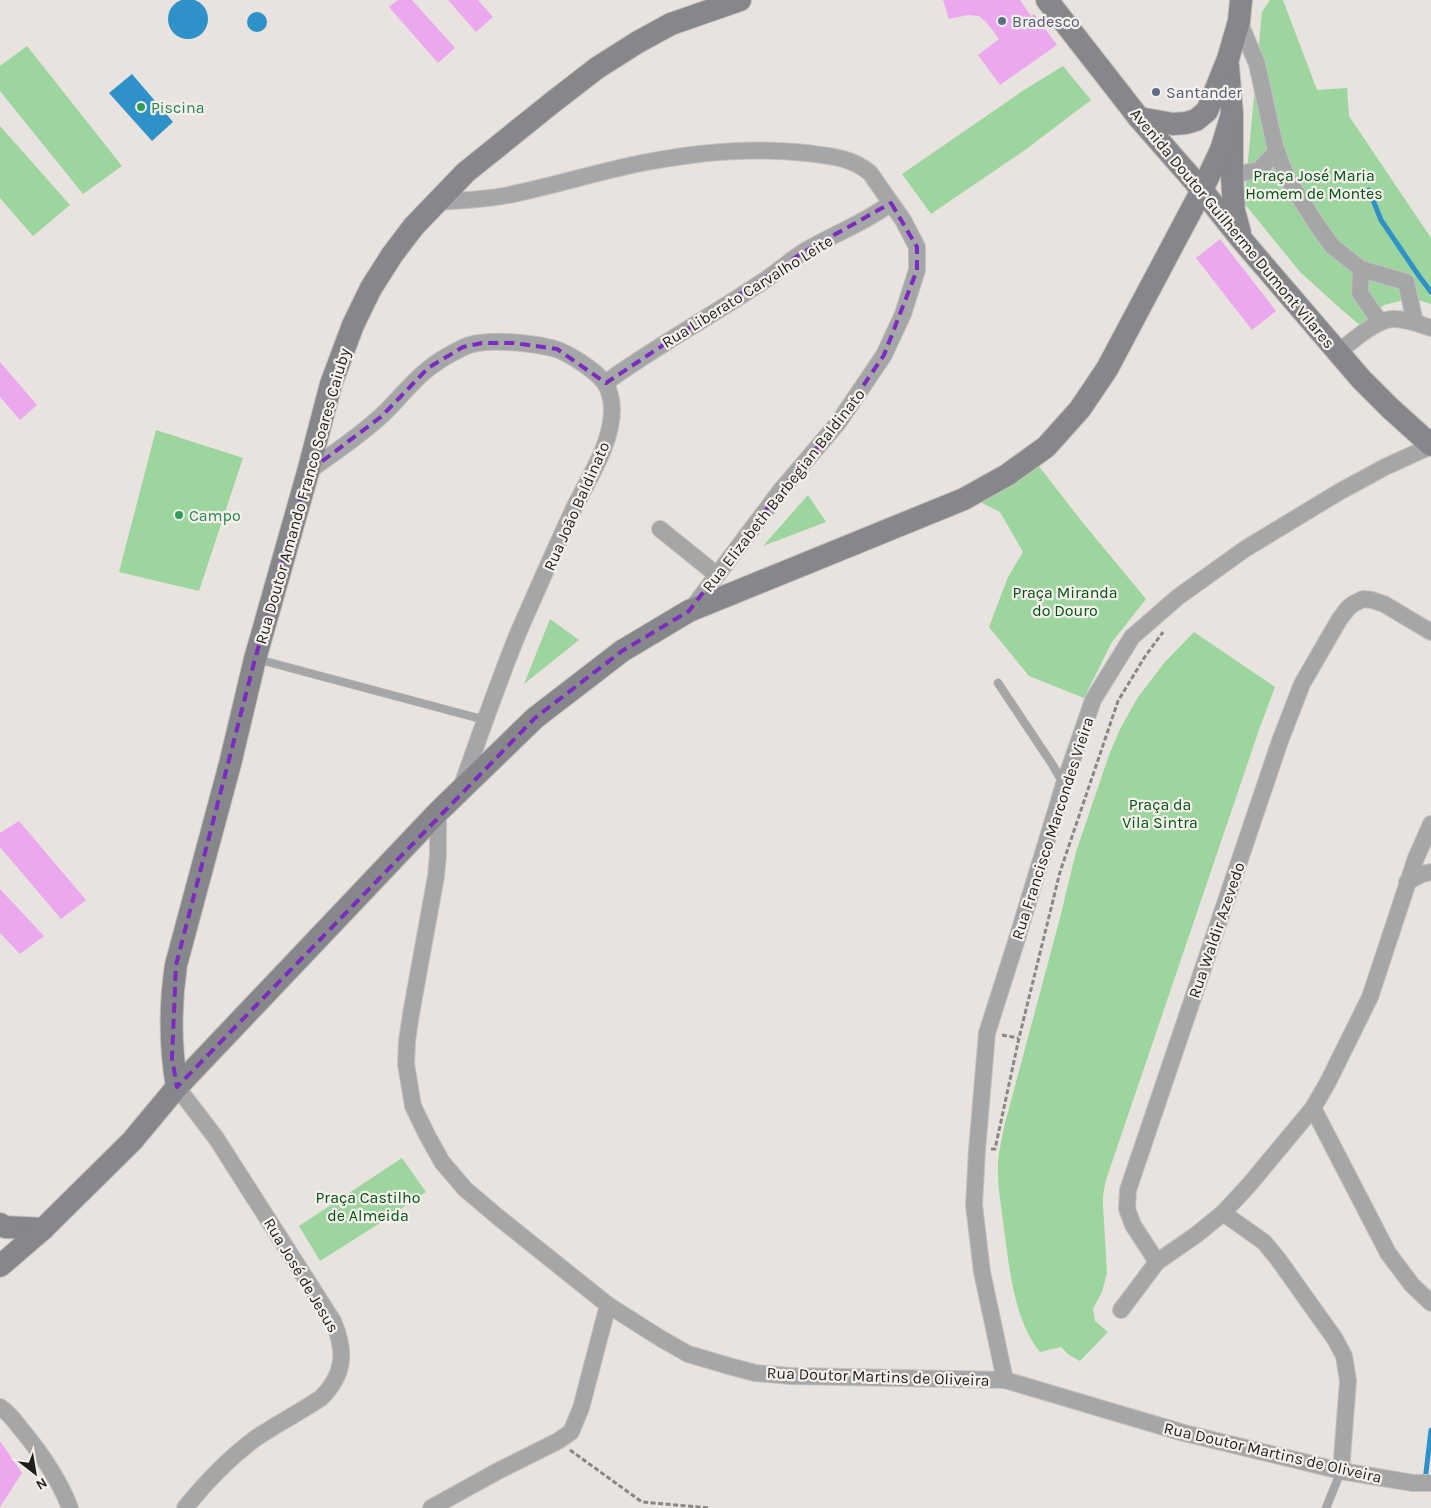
<svg xmlns="http://www.w3.org/2000/svg" width="1431" height="1508" font-family="Karla,sans-serif">
<rect width="100%" height="100%" fill="#e8e3df"/>
<g fill="#9cd59e">
<polygon points="1270,0 1283,0 1317,90 1347,88 1349,116 1431,238 1431,304 1412,298 1384,305 1361,326 1342,310 1300,272 1244,203 1262,12"/>
<polygon points="27,46 122,166 83,194 0,91 0,66"/>
<polygon points="1063,66 1091,100 1025,150 931,214 902,174 1024,90"/>
<polygon points="0,126 70,205 33,236 0,198"/>
<polygon points="156,430 243,458 199,591 119,572"/>
<polygon points="1038,465 1083,523 1146,599 1112,642 1084,698 1029,676 989,627 1008,577 1023,552 1000,512 978,501"/>
<polygon points="808,495 826,522 763,546"/>
<polygon points="550,619 579,640 524,684"/>
<path d="M1194,632l81,55 -15,40 -154,453 -3,15v10l4,68 -5,19 -9,17 2,12 13,11 -28,29 -11,-6 -8,-8 -21,5c-27,-32 -31,-89 -37,-130 -2,-19 -6,-38 -5,-57 0,-13 4,-25 6,-38l56,-209 16,-66 33,-97 11,-26 18,-32 27,-35z"/>
<polygon points="402,1158 426,1192 380,1223 320,1261 299,1226"/>
</g>
<g fill="#2e91c7">
<circle cx="188" cy="19" r="20"/>
<circle cx="257" cy="22" r="10"/>
<polygon points="132,74 173,122 152,141 109,93"/>
</g>
<g fill="none" stroke-linecap="round" stroke-linejoin="round">
<g stroke="#2e91c7" stroke-width="5">
<polyline points="1369,190 1381,220 1419,276 1431,292"/>
<polyline points="1425,1481 1431,1430"/>
</g>
</g>
<g fill="#eba8ee">
<polygon points="398,0 412,0 455,48 438,63 389,7"/>
<polygon points="448,0 478,0 493,17 476,32"/>
<polygon points="943,0 1020,0 1031,16 1034,14 1057,45 1000,85 978,55 999,39 987,23 979,16 968,15 949,19"/>
<polygon points="1220,239 1276,311 1252,330 1196,258"/>
<polygon points="0,362 37,405 20,420 0,397"/>
<polygon points="19,821 86,900 61,919 0,847 0,833"/>
<polygon points="0,889 44,936 20,954 0,933"/>
<polygon points="0,1441 22,1473 0,1507"/>
</g>
<g fill="none" stroke-linecap="round" stroke-linejoin="round">
<g stroke="#c4c0bc" stroke-width="9">
<g id="lane">
<polyline points="257,659 485,720"/>
<polyline points="998,683 1052,764 1063,783"/>
<polyline points="1326,1508 1341,1471"/>
</g>
</g>
<g stroke="#c4c0bc" stroke-width="18">
<g id="street">
<polyline points="1239,21 1257,64 1275,146 1287,178 1317,225 1332,246 1361,269 1406,282 1415,322"/>
<polyline points="1232,175 1259,170 1277,151"/>
<path d="M438,202c22,-2 44,-2 65,-6 48,-9 96,-25 144,-34 52,-10 107,-15 159,-9 24,3 45,4 64,20l33,47 14,27v23l-14,44 -19,41 -46,68 -57,67 -91,121"/>
<polyline points="1361,269 1360,293 1380,322"/>
<path d="M1338,352c15,-11 36,-31 54,-33 13,-1 27,5 39,9"/>
<path d="M605,383c50,-36 103,-65 154,-99 16,-10 30,-23 46,-33 28,-17 60,-28 86,-48"/>
<path d="M308,472c24,-18 50,-35 72,-55 17,-15 30,-34 48,-48 10,-8 22,-15 34,-21 21,-11 66,-5 90,0 14,3 43,22 52,34 5,6 8,19 8,27 0,35 -23,68 -38,99 -19,41 -37,82 -55,123 -21,51 -39,104 -58,157"/>
<polyline points="660,529 717,575"/>
<polyline points="438,812 438,855 436,876 411,1014 407,1041 406,1064 413,1106 427,1135 442,1162 465,1189 498,1217 608,1305 660,1338 688,1354 729,1366 755,1373 791,1376 1005,1380 1184,1433 1341,1471 1413,1483 1431,1483"/>
<polyline points="1407,882 1422,874 1431,872"/>
<path d="M177,1087l39,51 117,183c13,30 12,53 -12,77 -21,14 -44,26 -65,40 -27,20 -50,44 -71,70"/>
<polyline points="1313,1108 1388,1253 1412,1285 1431,1303"/>
<polyline points="1223,1213 1264,1242 1278,1259 1335,1339 1344,1356 1348,1381 1341,1471"/>
<polyline points="1157,1262 1133,1225 1127,1209 1128,1190 1280,741 1302,684 1339,620 1348,608 1353,604 1363,599 1372,600 1384,604 1431,632"/>
<polyline points="1121,1310 1157,1262 1196,1235 1223,1213 1249,1185 1313,1108 1328,1082 1370,997 1416,858 1431,824"/>
<polyline points="1005,1380 982,1272 974,1205 977,1150 987,1033 1016,942 1064,784 1093,700 1132,637 1178,597 1245,549 1339,492 1385,467 1431,446"/>
<path d="M0,1407c9,6 15,14 21,22 20,24 38,50 49,79"/>
<polyline points="431,1508 498,1471 558,1441 571,1432 581,1408 608,1305"/>
</g>
</g>
<g stroke="#c4c0bc" stroke-width="24">
<g id="secondary">
<polyline points="1047,0 1139,118 1202,190 1241,239 1361,379 1390,408 1431,445"/>
<polyline points="1228,66 1232,114 1232,175 1234,211 1240,233"/>
<polyline points="1139,118 1173,124 1186,123 1196,120 1207,111 1228,59 1239,21 1241,0"/>
<path d="M177,1087c-7,-41 -7,-82 -1,-122l54,-201 25,-105 53,-187 23,-88 22,-59 18,-37 21,-33 22,-29 52,-54 87,-70 44,-34 41,-26 33,-18 69,-24"/>
<polyline points="0,1224 5,1227 43,1229"/>
<polyline points="0,1266 43,1229 132,1141 177,1087 438,812 535,718 622,651 689,611 964,499 1007,475 1046,447 1080,409 1107,369 1202,190 1221,150 1232,114"/>
</g>
</g>
<g stroke="#898683" stroke-width="3" stroke-dasharray="5 2.5" stroke-linecap="butt">
<polyline points="1002,1035 1018,1038"/>
<polyline points="991,1149 995,1149 1019,1038 1060,872 1118,701 1144,658 1163,632"/>
<polyline points="570,1450 642,1502 710,1508"/>
</g>
<use href="#lane" stroke="#a5a6a8" stroke-width="8"/>
<use href="#street" stroke="#a5a6a8" stroke-width="16"/>
<use href="#secondary" stroke="#86878b" stroke-width="22"/>
</g>
<path fill="none" stroke="#7b2cbf" stroke-width="4" stroke-dasharray="10 6" stroke-linejoin="round" d="M891,203l26,44v23l-33,85 -46,68 -57,67 -92,121 -67,40 -87,67 -358,369 -5,-29 4,-93 79,-306 53,-187 74,-56 46,-48 35,-21 19,-4h32l43,6 49,34 196,-130z"/>
<g fill="#5c6f8a" stroke="#f5f0ec" stroke-width="2">
<circle cx="1002" cy="21" r="5"/>
<circle cx="1156" cy="92" r="5"/>
</g>
<g fill="#2e9e5b" stroke="#f5f0ec" stroke-width="2">
<circle cx="141" cy="107" r="5"/>
<circle cx="179" cy="515" r="5"/>
</g>
<g text-anchor="middle" stroke-width="4.5" stroke-linejoin="round" paint-order="stroke">
<g font-size="16" fill="#4e5e75" stroke="#f5f0ec" text-anchor="start">
<text x="1012" y="27">Bradesco</text>
<text x="1166" y="98">Santander</text>
</g>
<g font-size="16" fill="#27864d" stroke="#f5f0ec" text-anchor="start">
<text x="151" y="113">Piscina</text>
<text x="189" y="521">Campo</text>
</g>
<g font-size="16" fill="#005313" stroke="#f5f0ec">
<text x="1314" y="181">Praça José Maria<tspan x="1314" dy="18">Homem de Montes</tspan></text>
<text x="1065" y="598">Praça Miranda<tspan x="1065" dy="18">do Douro</tspan></text>
<text x="1160" y="810">Praça da<tspan x="1160" dy="18">Vila Sintra</tspan></text>
<text x="368" y="1203">Praça Castilho<tspan x="368" dy="18">de Almeida</tspan></text>
</g>
<g font-size="16" fill="#201e1d" stroke="#f5f0ec">
<text transform="translate(1233 228) rotate(50)" y="6">Avenida Doutor Guilherme Dumont Vilares</text>
<text transform="translate(747 291) rotate(-32)" y="6">Rua Liberato Carvalho Leite</text>
<text transform="translate(783 490) rotate(-52)" y="6">Rua Elizabeth Barbegian Baldinato</text>
<text transform="translate(302 496) rotate(-74)" y="6">Rua Doutor Amando Franco Soares Caiuby</text>
<text transform="translate(576 506) rotate(-66)" y="6">Rua João Baldinato</text>
<text transform="translate(1052 828) rotate(-72)" y="6">Rua Francisco Marcondes Vieira</text>
<text transform="translate(1216 930) rotate(-71)" y="6">Rua Waldir Azevedo</text>
<text transform="translate(302 1275) rotate(59)" y="6">Rua José de Jesus</text>
<text transform="translate(878 1376) rotate(2)" y="6">Rua Doutor Martins de Oliveira</text>
<text transform="translate(1273 1452) rotate(13)" y="6">Rua Doutor Martins de Oliveira</text>
</g>
</g>
<g transform="translate(35 1473) rotate(149)" stroke="#f5f0ec" stroke-width="4" paint-order="stroke">
<path d="M0-4L9 19L0 12L-9 19Z" fill="#201e1d"/>
<text y="-8" font-size="14" font-weight="bold" text-anchor="middle" fill="#201e1d">N</text>
</g>
</svg>
